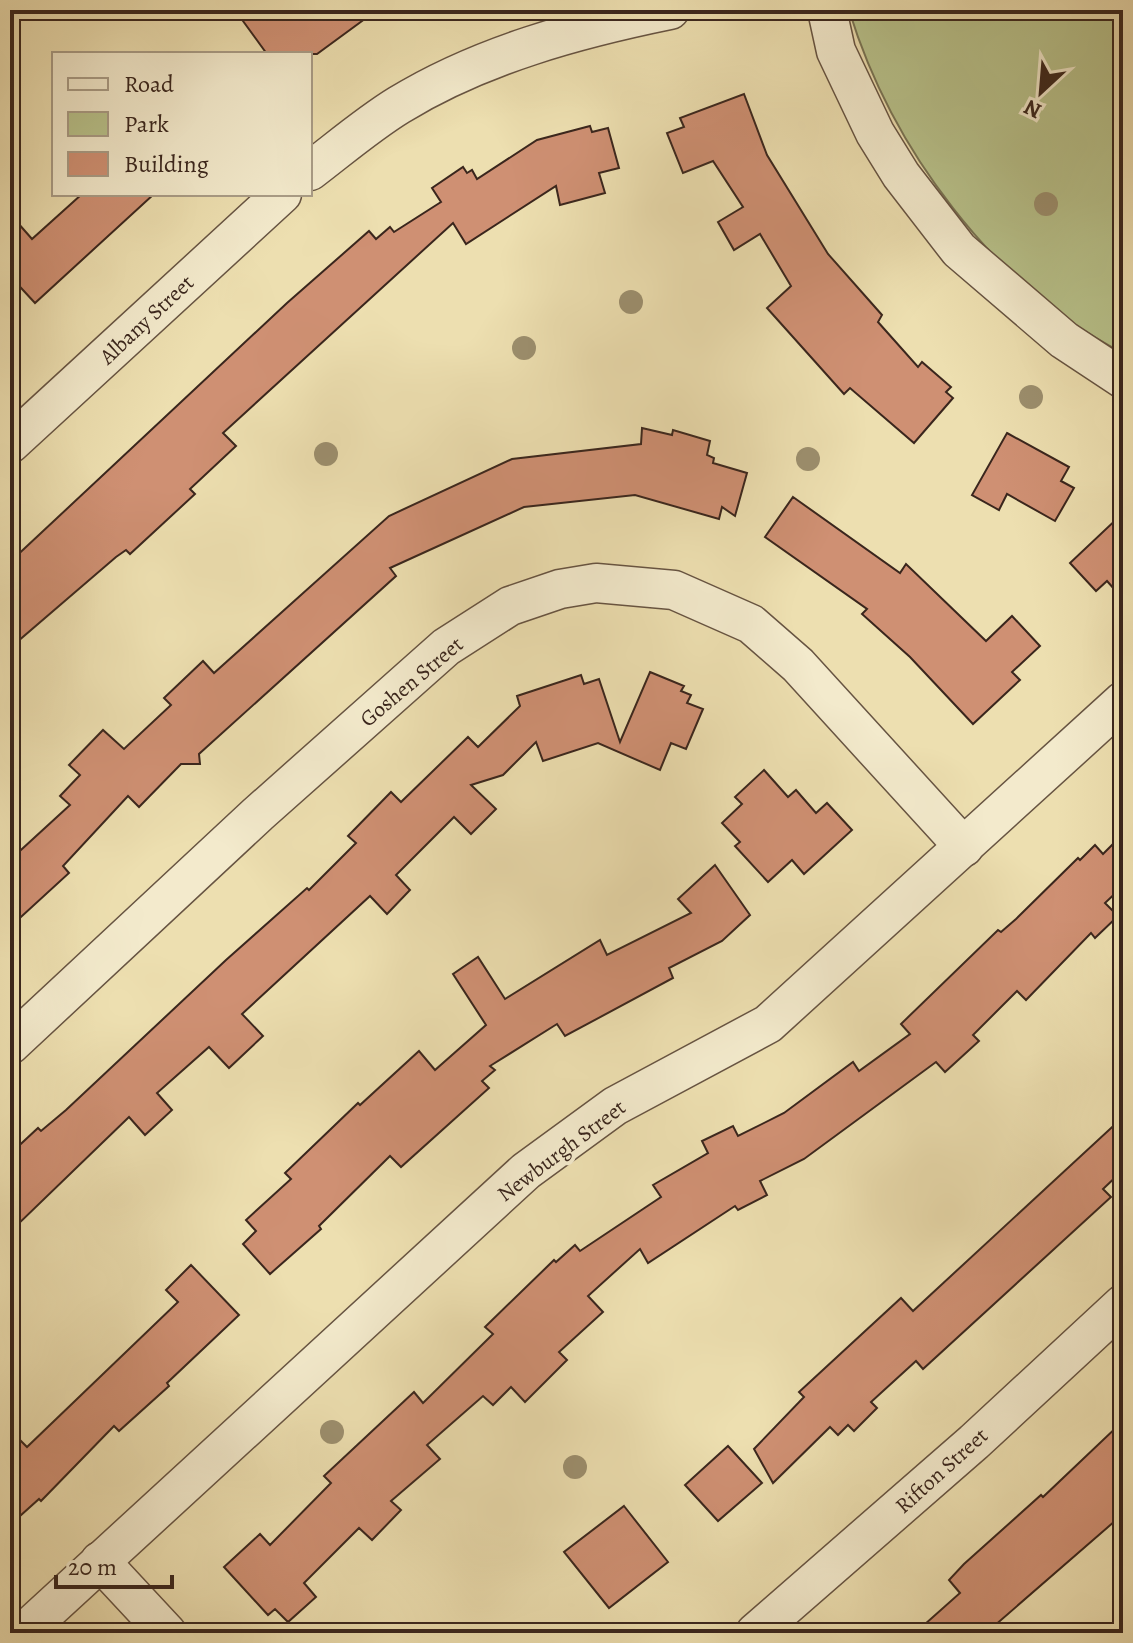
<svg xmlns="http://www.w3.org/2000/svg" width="1133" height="1643" font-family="Alegreya,serif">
<rect width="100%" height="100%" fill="#eddfb0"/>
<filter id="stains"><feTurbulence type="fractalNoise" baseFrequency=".0025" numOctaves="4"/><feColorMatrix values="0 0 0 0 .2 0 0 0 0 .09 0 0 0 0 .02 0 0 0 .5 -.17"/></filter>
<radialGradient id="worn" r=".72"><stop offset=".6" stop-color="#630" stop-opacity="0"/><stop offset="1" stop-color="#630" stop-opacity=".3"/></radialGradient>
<path fill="#b8c28b" stroke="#797454" stroke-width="2" d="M849,10h274v343c-130,-66 -232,-206 -274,-343z"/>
<g fill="#cf9073" stroke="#3a261d" stroke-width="2">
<polygon points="235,10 377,10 317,54 267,54"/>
<polygon points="744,94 767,155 828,254 882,315 878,322 918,367 922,362 951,387 946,392 953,398 914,443 850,388 844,394 767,308 791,286 760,234 734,250 718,222 743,207 713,161 683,173 667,133 684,127 680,118"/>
<polygon points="590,126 592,132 608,128 619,168 599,173 605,193 560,205 556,186 466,244 453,223 223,433 236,446 190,489 195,494 130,554 126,550 116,557 10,648 10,562 287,303 369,231 376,239 390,227 394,232 441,202 432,188 463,167 467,173 472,170 477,179 537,140"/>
<polygon points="82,194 154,194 35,303 10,276 10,214 32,239"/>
<polygon points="642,428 672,435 673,430 710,441 707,455 714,458 713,463 747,473 735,516 722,507 719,519 635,495 524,507 390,568 396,576 199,754 200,764 181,764 139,807 128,796 63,866 69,873 10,927 10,860 70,805 60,796 80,775 69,765 103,730 124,749 171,705 164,698 203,661 214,673 389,516 512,459 641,444"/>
<polygon points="1007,433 1069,467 1061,481 1074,488 1055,521 1007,494 999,510 972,495"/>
<polygon points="793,497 900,573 906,564 986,641 1012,616 1040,646 1012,672 1020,680 973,724 910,657 862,614 867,609 765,537"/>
<polygon points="1123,513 1123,599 1107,581 1096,591 1070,563"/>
<polygon points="650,672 684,686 681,691 691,695 687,703 703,709 686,749 671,743 660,770 598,743 543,761 536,742 503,775 471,785 496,809 471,834 454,817 396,875 410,890 387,914 370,896 242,1014 263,1036 229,1068 209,1047 157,1093 172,1110 145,1135 129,1117 10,1232 10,1154 38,1128 41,1131 66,1110 226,960 307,888 309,890 356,843 348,836 391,792 401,802 468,737 478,747 520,706 517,696 581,675 584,684 599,679 620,742"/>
<polygon points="764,770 788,797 796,790 816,813 827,803 852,830 804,874 792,860 768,882 735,846 740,842 722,823 742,804 735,797"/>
<polygon points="1123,834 1123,886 1105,903 1118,916 1095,938 1091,933 1026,1000 1017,991 973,1035 979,1041 945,1072 936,1062 804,1159 760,1181 767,1195 738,1210 735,1206 648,1263 640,1249 588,1296 603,1312 559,1352 567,1360 525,1402 511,1387 493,1405 483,1396 427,1445 440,1459 391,1501 401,1510 372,1540 359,1528 304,1583 316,1597 288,1622 275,1609 268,1615 224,1567 260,1534 270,1545 331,1483 324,1476 414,1392 423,1403 493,1334 485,1327 554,1260 556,1262 575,1245 580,1251 661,1197 653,1185 708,1153 702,1141 733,1126 738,1136 784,1113 853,1062 859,1071 910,1034 901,1024 998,930 1001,932 1016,919 1078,858 1080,860 1095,845 1103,854"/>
<polygon points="715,865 750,915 722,941 669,968 673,978 565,1036 557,1024 490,1066 495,1070 482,1081 489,1088 401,1167 390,1156 319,1226 321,1229 270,1274 243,1244 256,1231 246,1220 291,1179 285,1173 358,1103 360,1105 419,1051 435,1070 486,1025 453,974 478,957 505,999 600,940 607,955 691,913 678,899"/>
<polygon points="1123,1117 1123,1170 1103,1189 1111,1197 923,1369 916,1361 871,1402 877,1408 854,1431 848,1425 838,1435 830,1427 773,1483 754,1449 804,1397 799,1392 901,1298 913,1311"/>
<polygon points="191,1265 239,1315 167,1383 169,1386 119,1431 114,1426 41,1501 39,1499 10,1525 10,1430 27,1447 178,1302 166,1290"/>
<polygon points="1123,1421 1123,1514 986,1633 915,1633 960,1593 949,1580 964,1564 1041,1495 1043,1497"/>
<polygon points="728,1446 762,1483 718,1521 685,1485"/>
<polygon points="624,1506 668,1562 609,1608 564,1552"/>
</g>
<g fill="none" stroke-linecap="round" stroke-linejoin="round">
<g stroke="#675442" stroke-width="41">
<g id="minor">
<polyline points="827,10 836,51 875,133 901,175 959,250 1064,340 1123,379"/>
<path d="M310,171c29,-22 58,-47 89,-66 82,-50 178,-76 271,-95"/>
<polyline points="10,444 282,194"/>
<polyline points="10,1045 258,814 446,647 510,606 560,589 596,583 674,590 751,624 798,665 964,847"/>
<polyline points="100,1561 167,1633"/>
<polyline points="23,1633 526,1171 615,1106 768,1024 1123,701"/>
<polyline points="755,1633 974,1442 1123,1304"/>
</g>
</g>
<use href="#minor" stroke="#f3eacc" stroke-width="38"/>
</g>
<g fill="#9c8f6e">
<circle cx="1046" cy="204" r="12"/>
<circle cx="631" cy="302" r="12"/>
<circle cx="524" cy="348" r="12"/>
<circle cx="1031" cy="397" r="12"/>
<circle cx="326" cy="454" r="12"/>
<circle cx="808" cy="459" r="12"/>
<circle cx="332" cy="1432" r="12"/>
<circle cx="575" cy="1467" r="12"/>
</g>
<g text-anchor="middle" stroke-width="8" stroke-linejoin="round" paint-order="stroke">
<g font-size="22" fill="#3a261d" stroke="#f3eacc">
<text transform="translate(146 319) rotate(-43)" y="8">Albany Street</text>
<text transform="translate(411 681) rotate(-40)" y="8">Goshen Street</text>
<text transform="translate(561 1150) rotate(-37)" y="8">Newburgh Street</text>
<text transform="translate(941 1470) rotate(-42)" y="8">Rifton Street</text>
</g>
</g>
<rect width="1133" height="1643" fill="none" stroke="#eddfb0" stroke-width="40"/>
<rect x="12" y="12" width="1109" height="1619" fill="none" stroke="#3a261d" stroke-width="4"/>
<rect x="20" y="20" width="1093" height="1603" fill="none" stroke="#3a261d" stroke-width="2"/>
<rect x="52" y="52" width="260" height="144" fill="#f3eacc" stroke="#a99c86" stroke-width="2"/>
<rect x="68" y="78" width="40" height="12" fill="#f3eacc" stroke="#a99c86" stroke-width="2"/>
<text x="124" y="92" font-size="24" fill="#3a261d">Road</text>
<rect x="68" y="112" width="40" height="24" fill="#b8c28b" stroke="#a99c86" stroke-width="2"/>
<text x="124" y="132" font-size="24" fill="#3a261d">Park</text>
<rect x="68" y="152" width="40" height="24" fill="#cf9073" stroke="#a99c86" stroke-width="2"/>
<text x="124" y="172" font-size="24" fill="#3a261d">Building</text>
<g transform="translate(1041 92) rotate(206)" stroke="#f3eacc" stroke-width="6" paint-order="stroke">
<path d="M0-6L14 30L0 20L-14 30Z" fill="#3a261d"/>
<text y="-12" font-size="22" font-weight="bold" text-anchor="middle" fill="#3a261d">N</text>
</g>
<path d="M56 1575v12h116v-12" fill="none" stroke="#3a261d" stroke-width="4"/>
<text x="68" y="1575" font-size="24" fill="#3a261d" stroke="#f3eacc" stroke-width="6" paint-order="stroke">20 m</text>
<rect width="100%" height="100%" filter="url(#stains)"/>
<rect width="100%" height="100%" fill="url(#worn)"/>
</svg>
